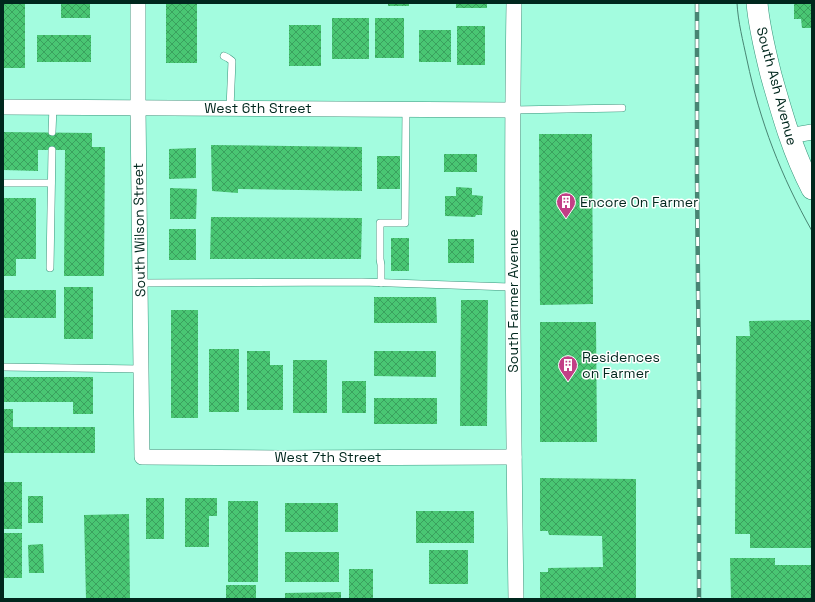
<svg xmlns="http://www.w3.org/2000/svg" width="815" height="602" font-family="'Space Grotesk',sans-serif">
<defs>
<pattern id="building-cross-hatch" width="8" height="8" patternUnits="userSpaceOnUse"><rect width="8" height="8" fill="#49c673"/><path d="M0 0l8 8M0 8l8-8" fill="none" stroke="#3aa15e"/></pattern>
</defs>
<rect width="100%" height="100%" fill="#a3fcdf"/>
<g fill="url(#building-cross-hatch)">
<rect x="3" y="3" width="22" height="65"/>
<rect x="61" y="3" width="29" height="15"/>
<rect x="166" y="3" width="31" height="60"/>
<rect x="388" y="3" width="21" height="3"/>
<rect x="456" y="3" width="31" height="5"/>
<polygon points="794,3 812,3 812,28 802,28 801,19 794,19"/>
<rect x="332" y="18" width="37" height="41"/>
<rect x="375" y="18" width="29" height="40"/>
<rect x="289" y="25" width="32" height="41"/>
<rect x="457" y="26" width="28" height="39"/>
<rect x="419" y="30" width="32" height="32"/>
<rect x="37" y="35" width="54" height="27"/>
<polygon points="3,132 92,133 92,147 105,147 104,276 64,276 65,150 38,150 38,171 3,170"/>
<polygon points="539,134 592,134 593,304 540,305"/>
<polygon points="211,145 362,147 362,191 238,189 238,193 212,191"/>
<polygon points="196,148 196,178 169,179 169,149"/>
<rect x="444" y="154" width="33" height="18"/>
<rect x="377" y="156" width="23" height="33"/>
<polygon points="456,187 472,188 472,195 483,196 482,215 476,215 475,217 445,216 445,196 456,196"/>
<polygon points="170,188 197,189 196,219 170,219"/>
<polygon points="3,198 36,198 36,259 16,259 16,276 3,276"/>
<polygon points="211,217 362,218 361,259 210,259"/>
<rect x="169" y="229" width="27" height="31"/>
<rect x="391" y="238" width="18" height="33"/>
<rect x="448" y="239" width="26" height="24"/>
<rect x="64" y="287" width="29" height="52"/>
<rect x="3" y="290" width="53" height="28"/>
<polygon points="374,297 436,297 437,323 374,323"/>
<polygon points="461,300 488,300 487,426 460,426"/>
<rect x="171" y="310" width="27" height="108"/>
<polygon points="809,320 812,323 812,548 750,548 750,534 735,534 736,336 750,336 749,321"/>
<polygon points="540,322 596,322 597,442 540,442"/>
<rect x="209" y="349" width="30" height="63"/>
<polygon points="247,351 270,351 270,365 283,365 283,410 247,410"/>
<polygon points="374,351 436,351 436,377 374,376"/>
<rect x="293" y="360" width="34" height="53"/>
<polygon points="3,377 93,377 93,414 73,414 73,402 3,402"/>
<rect x="342" y="381" width="24" height="32"/>
<rect x="374" y="398" width="63" height="26"/>
<polygon points="3,409 13,409 13,427 95,427 95,453 3,453"/>
<polygon points="540,478 636,479 636,599 540,599 540,572 548,572 548,568 603,567 602,536 549,535 548,531 540,531"/>
<rect x="3" y="482" width="19" height="47"/>
<rect x="28" y="496" width="15" height="27"/>
<rect x="146" y="498" width="18" height="41"/>
<polygon points="185,498 217,498 217,516 209,516 209,547 185,547"/>
<rect x="228" y="501" width="30" height="81"/>
<rect x="285" y="503" width="53" height="29"/>
<rect x="416" y="511" width="58" height="32"/>
<polygon points="129,514 130,599 86,599 84,515"/>
<rect x="3" y="533" width="19" height="45"/>
<polygon points="43,544 44,573 29,573 28,545"/>
<rect x="429" y="550" width="39" height="34"/>
<rect x="285" y="552" width="54" height="30"/>
<polygon points="730,558 775,558 775,565 812,565 812,599 731,599"/>
<rect x="349" y="569" width="24" height="30"/>
<rect x="226" y="585" width="30" height="14"/>
<polygon points="341,592 341,599 285,599 285,593"/>
</g>
<g fill="none" stroke-linecap="round" stroke-linejoin="round">
<g stroke="#3a957b" stroke-width="8">
<g id="lane">
<polyline points="224,56 228,58 232,61 230,108"/>
<polyline points="513,110 622,108"/>
<polyline points="52,132 53,107"/>
<polyline points="3,183 51,183"/>
<polyline points="50,268 52,150"/>
<polyline points="140,283 362,282 513,287"/>
<polyline points="381,283 381,265 380,259 380,223 405,223 406,109"/>
<polyline points="3,367 141,369"/>
</g>
</g>
<g stroke="#3a957b" stroke-width="16">
<g id="street">
<polyline points="138,3 138,108 142,457 280,458 514,457"/>
<path d="M514,3c-3,199 -1,397 2,596"/>
<polyline points="3,107 513,110"/>
<polyline points="789,136 812,132"/>
</g>
</g>
<g stroke="#3a957b" stroke-width="22">
<path id="secondary" d="M757,3c2,24 8,48 14,72 11,39 22,78 41,114"/>
</g>
<use href="#lane" stroke="#fff" stroke-width="7"/>
<use href="#street" stroke="#fff" stroke-width="15"/>
<use href="#secondary" stroke="#fff" stroke-width="21"/>
<path stroke="#488573" stroke-width="1" d="M737,3c1,19 6,38 10,57 13,62 34,116 65,171"/>
<g stroke="#488573" stroke-width="4.5">
<polyline id="rail" points="697,3 697,175 699,391 699,599"/>
</g>
<use href="#rail" stroke="#fff" stroke-width="3" stroke-dasharray="9" stroke-linecap="butt"/>
</g>
<defs>
<g id="building-pin" transform="scale(1)"><path d="M0 17L-7.5 6A9.5 9.5 0 1 1 7.5 6Z" fill="#c23f86" stroke="#fff"/><path d="M-4-6H4V6H1V3H-1V6H-4ZM-2.5-4.3h1.7v1.8h-1.7ZM.8-4.3h1.7v1.8H.8ZM-2.5-1h1.7V.8h-1.7ZM.8-1h1.7V.8H.8Z" fill="#fff"/></g>
</defs>
<g fill-rule="evenodd">
<use href="#building-pin" x="566" y="202"/>
<use href="#building-pin" x="568" y="365"/>
</g>
<g text-anchor="middle" stroke-width="3" stroke-linejoin="round" paint-order="stroke">
<g font-size="14" fill="#00271d" stroke="#fff">
<text transform="translate(777 86) rotate(75)" y="5">South Ash Avenue</text>
<text x="258" y="113">West 6th Street</text>
<text transform="translate(139 230) rotate(-91)" y="5">South Wilson Street</text>
<text transform="translate(513 301) rotate(-90)" y="5">South Farmer Avenue</text>
<text x="328" y="462">West 7th Street</text>
</g>
<g font-size="14" fill="#00271d" stroke="#fff" text-anchor="start">
<text x="580" y="207">Encore On Farmer</text>
<text x="582" y="362">Residences<tspan x="582" dy="16">on Farmer</tspan></text>
</g>
</g>
<rect width="815" height="602" fill="none" stroke="#00271d" stroke-width="8"/>
</svg>
